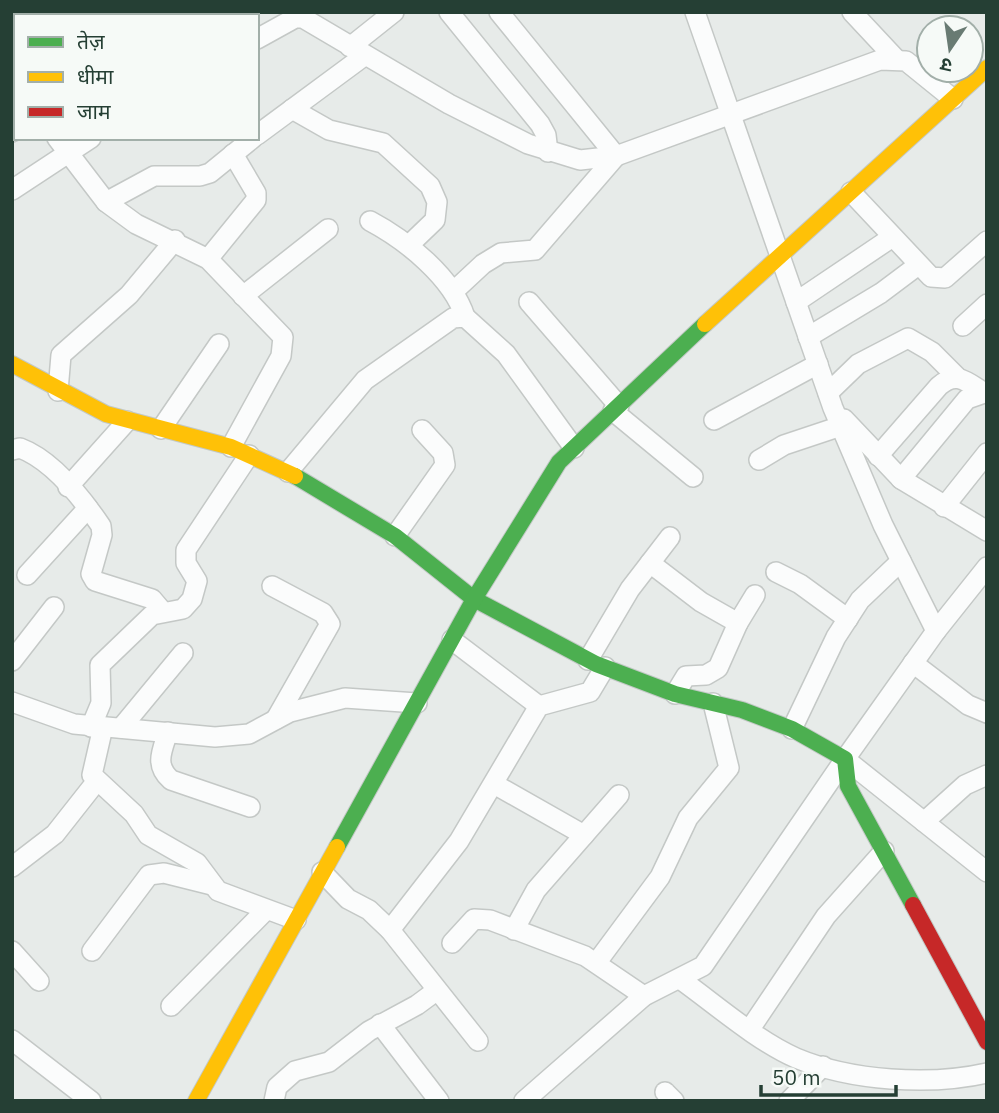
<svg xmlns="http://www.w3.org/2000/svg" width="999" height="1113" font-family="'IBM Plex Sans','Noto Sans Devanagari',sans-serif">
<rect width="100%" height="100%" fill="#e7ebe9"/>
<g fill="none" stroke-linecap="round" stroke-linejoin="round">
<g stroke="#c4c8c6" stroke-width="22">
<g id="street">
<polyline points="121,12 124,16"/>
<polyline points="246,12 249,16"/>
<polyline points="449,12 540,124 546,135 548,152"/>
<polyline points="695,12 833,408 883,525 936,631"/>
<polyline points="852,12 895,58"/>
<polyline points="172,16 176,12"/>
<polyline points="257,39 295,18 303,18 449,104 528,144 580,160 616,156 880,60 906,61 953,99"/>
<polyline points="350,47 394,12"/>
<polyline points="12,92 16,96"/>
<polyline points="292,109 329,130 383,143 430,186 437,202 435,220 409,245"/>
<polyline points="12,132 16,130"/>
<polyline points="257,135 364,56"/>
<polyline points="57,138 106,202 136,224 208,259 283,337 281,356 231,447"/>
<polyline points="12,190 91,138"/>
<polyline points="851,192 931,277 945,278 987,241"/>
<polyline points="106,202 154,176 200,176 210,173 253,138"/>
<path d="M370,221c36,19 83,57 95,96"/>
<polyline points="208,259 256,200 256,193 233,154"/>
<polyline points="454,291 483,264 501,253 535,250 616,156 499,12"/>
<polyline points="243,296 328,229"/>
<polyline points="529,302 619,406"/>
<polyline points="796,302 891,238"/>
<polyline points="963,326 987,304"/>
<polyline points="808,337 881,293 917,266"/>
<polyline points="58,391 61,355 129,295 175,240"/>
<polyline points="828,393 858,364 908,338 932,352 957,377"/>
<polyline points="613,411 693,477"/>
<polyline points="844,419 901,479 987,531"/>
<polyline points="714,420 818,364"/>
<polyline points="161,429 219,344"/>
<path d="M12,450l8,-2c32,12 62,50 81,78l1,9 -11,39 4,7 57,18 11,13"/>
<path d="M878,456l61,-70c17,-15 27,-5 44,6"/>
<polyline points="759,460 784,445 841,426"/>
<polyline points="288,472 365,380 453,318 465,317 506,354 574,448"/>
<polyline points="901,479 967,399 987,392"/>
<polyline points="68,487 127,421"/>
<polyline points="944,507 987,453"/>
<polyline points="395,536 445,465 443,453 422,430"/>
<polyline points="650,563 701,602 738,623"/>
<polyline points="776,572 800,584 848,619"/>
<polyline points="27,575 88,508"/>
<polyline points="272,586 323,613 330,624 276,719"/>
<polyline points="452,640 539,706"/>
<polyline points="588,660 630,589 670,537"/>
<polyline points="12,661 54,607"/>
<polyline points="913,663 968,705 987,713"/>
<polyline points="675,694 686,676 706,675 718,668 738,623 755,595"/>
<polyline points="12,702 74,724 215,737 249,734 290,712 345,698 417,703"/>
<polyline points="91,727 101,703 100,665 152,615 183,609 192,599 197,581 186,563 186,550 249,455"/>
<polyline points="103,727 92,775 134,814 148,835 197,863 218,891 296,920"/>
<polyline points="121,728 183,653"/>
<polyline points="792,729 836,637 860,600 901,561"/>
<path d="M168,732c-6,19 -14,33 3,48l79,27"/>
<polyline points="845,759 987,872"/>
<polyline points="494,784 584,835"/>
<polyline points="924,822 965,785 987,775"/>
<polyline points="12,867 55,834 96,782"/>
<polyline points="322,872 348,899 369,910 390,930 478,1041"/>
<polyline points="390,930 459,841 539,706 590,692 605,667"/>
<polyline points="514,930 536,890 619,795"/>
<polyline points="452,943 474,919 490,920 585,956 644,996"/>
<polyline points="12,951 39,981"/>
<polyline points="92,951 149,875 164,873 212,885"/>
<polyline points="597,962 660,877 688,818 729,768 713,703"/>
<path d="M680,979c35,25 77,62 116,79 55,23 134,28 191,15"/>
<polyline points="171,1006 266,910"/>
<polyline points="380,1024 439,1101"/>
<polyline points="750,1029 826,916 884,851"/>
<polyline points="12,1040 91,1101"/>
<polyline points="665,1092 674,1101"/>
<polyline points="274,1101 277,1087 295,1071 329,1062 369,1031 417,1005 436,991"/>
<polyline points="524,1101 644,996 703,966 845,759 936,631 987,567"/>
<polyline points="789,1101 823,1066"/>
</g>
</g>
<g stroke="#c3c9c6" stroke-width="18">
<g id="fast">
<polyline points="295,476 395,536 474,599 596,664 675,694 742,710 792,729 845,759 848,786 913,905"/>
<polyline points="337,847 474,599 559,462 705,324"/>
</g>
</g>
<g stroke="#c3c9c6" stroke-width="18">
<g id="slow">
<polyline points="705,324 987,68"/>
<polyline points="12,364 106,414 231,447 295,476"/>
<polyline points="196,1101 337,847"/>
</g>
</g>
<g stroke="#c3c9c6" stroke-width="18">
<polyline id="jam" points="913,905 987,1042"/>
</g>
<use href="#street" stroke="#fbfcfc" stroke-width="19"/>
<use href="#fast" stroke="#4caf50" stroke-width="16"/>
<use href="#slow" stroke="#ffc107" stroke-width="16"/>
<use href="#jam" stroke="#c62828" stroke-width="16"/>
</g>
<rect width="999" height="1113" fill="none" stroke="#253f34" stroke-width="28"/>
<rect x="14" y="14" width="245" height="126" fill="#f6faf7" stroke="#a2afa9" stroke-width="2"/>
<rect x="28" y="37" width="35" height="10" fill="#4caf50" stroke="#a2afa9" stroke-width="2"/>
<text x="77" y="49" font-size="21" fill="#253f34">तेज़</text>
<rect x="28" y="72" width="35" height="10" fill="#ffc107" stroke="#a2afa9" stroke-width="2"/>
<text x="77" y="84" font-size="21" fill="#253f34">धीमा</text>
<rect x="28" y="107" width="35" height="10" fill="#c62828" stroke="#a2afa9" stroke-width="2"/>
<text x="77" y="119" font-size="21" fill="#253f34">जाम</text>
<g transform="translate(950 49) rotate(193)"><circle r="33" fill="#f6faf7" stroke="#a2afa9" stroke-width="2"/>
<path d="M0-5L12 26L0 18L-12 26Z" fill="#697b73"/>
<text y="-10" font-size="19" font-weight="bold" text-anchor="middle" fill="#253f34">उ</text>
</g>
<path d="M761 1085v10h135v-10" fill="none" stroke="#253f34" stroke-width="3.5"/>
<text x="772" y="1085" font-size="21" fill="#253f34" stroke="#f6faf7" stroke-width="5" paint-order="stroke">50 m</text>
</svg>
